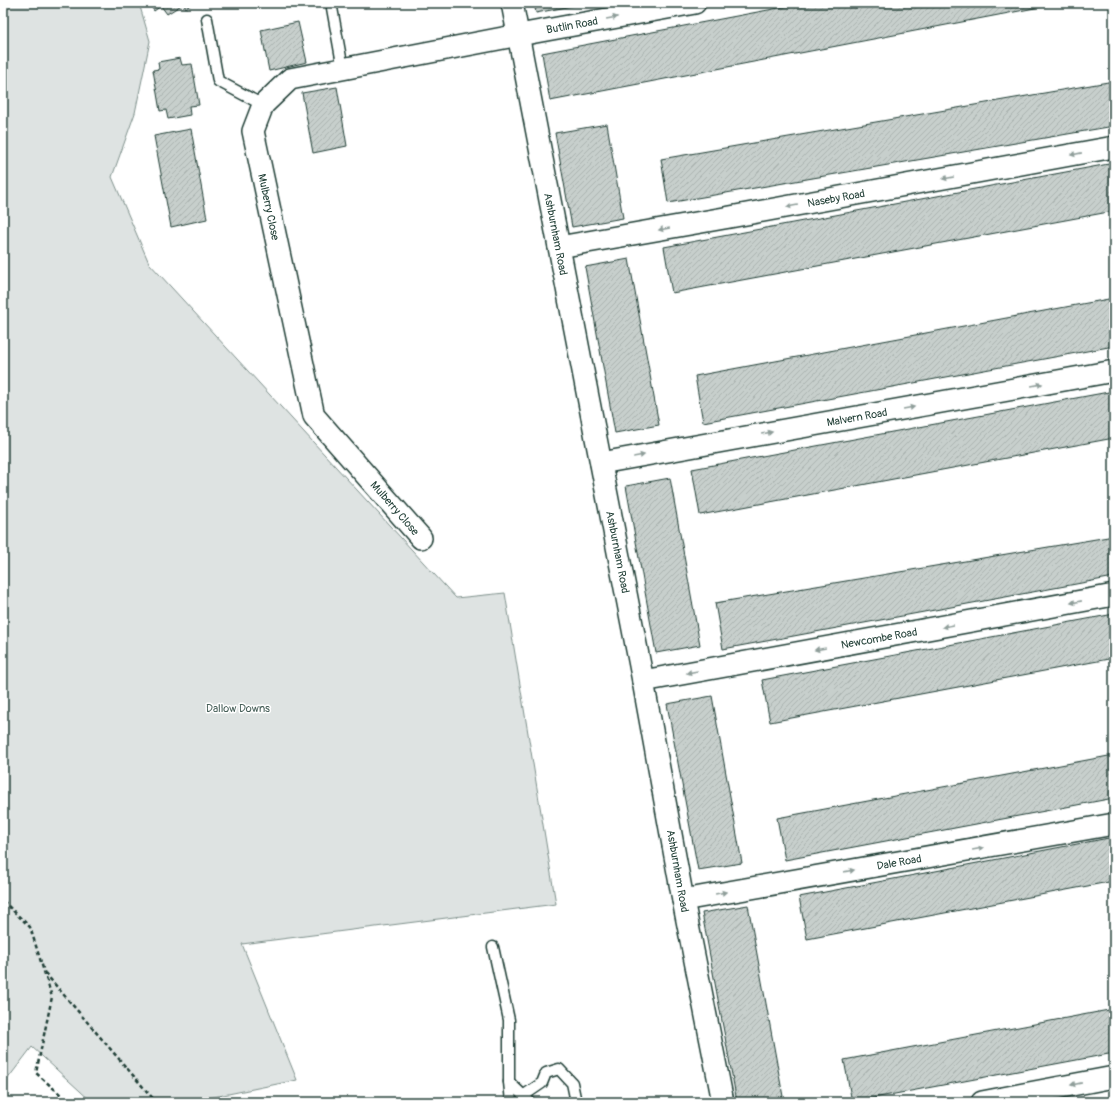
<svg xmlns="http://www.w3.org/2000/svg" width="1117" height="1105" font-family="Pangolin,sans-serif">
<defs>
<pattern id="building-hatch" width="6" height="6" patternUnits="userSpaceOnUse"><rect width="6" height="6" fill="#c7cfcc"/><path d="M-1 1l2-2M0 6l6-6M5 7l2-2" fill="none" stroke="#aab3b0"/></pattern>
</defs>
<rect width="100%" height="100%" fill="#fff"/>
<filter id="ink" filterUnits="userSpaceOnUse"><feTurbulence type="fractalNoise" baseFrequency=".025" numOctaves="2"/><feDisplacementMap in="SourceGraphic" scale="8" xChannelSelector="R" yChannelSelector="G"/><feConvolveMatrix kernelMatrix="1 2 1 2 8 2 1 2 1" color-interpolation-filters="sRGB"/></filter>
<g filter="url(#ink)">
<polygon fill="#dee3e2" stroke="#7e908b" points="3,3 139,3 150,41 135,113 112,177 149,263 456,598 505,593 556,904 242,944 297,1080 189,1102 92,1102 32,1047 3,1085"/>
<g fill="url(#building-hatch)" stroke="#1f3d34">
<polygon points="149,3 193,3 186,8 183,4 167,14 161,6 154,11"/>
<polygon points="534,3 587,3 536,13"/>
<polygon points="805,3 1061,3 550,101 542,53"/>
<polygon points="298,22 307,62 269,71 261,30"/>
<polygon points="180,58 182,65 192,64 199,105 189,106 190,115 168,119 166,110 160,111 153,70 159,69 158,62"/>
<polygon points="1114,81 1114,126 668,203 661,159"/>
<polygon points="337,87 347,146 313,153 302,93"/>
<polygon points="607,124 623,218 572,227 555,133"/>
<polygon points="191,129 207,219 171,227 154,136"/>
<polygon points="1114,163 1114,211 672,293 664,247"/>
<polygon points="629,259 659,425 615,433 585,267"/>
<polygon points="1114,298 1114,346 703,422 695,376"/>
<polygon points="1114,391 1114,438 700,515 692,469"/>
<polygon points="670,478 700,645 656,653 626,486"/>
<polygon points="1114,536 1114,577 723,649 715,603"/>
<polygon points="1114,614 1114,658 770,722 762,680"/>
<polygon points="712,696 742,863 698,870 667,704"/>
<polygon points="1114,755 1114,798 785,860 777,818"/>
<polygon points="1114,837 1114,881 807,939 799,897"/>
<polygon points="748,905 784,1102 737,1102 702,913"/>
<polygon points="1114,1009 1114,1053 852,1102 844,1060"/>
<polygon points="1114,1097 1114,1102 1087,1102"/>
</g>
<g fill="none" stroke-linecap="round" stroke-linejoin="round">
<g stroke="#1f3d34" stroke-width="13">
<g id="lane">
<polyline points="332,8 343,69"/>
<polyline points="207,19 218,81 263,105"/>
<polyline points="493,947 509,1020 509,1082 511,1102"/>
<polyline points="509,1082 530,1102"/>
<polyline points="523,1096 542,1083 546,1073 559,1069 572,1083 576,1102"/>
</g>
</g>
<g stroke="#1f3d34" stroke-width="24">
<g id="street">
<polyline points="512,3 559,247 643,681 683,900 723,1102"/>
<polyline points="559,247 730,217 1114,147"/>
<polyline points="601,463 1114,371"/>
<polyline points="421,538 314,416 253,131 263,105 290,79 519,35 695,3"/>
<polyline points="643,681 1114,595"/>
<polyline points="683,900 1114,824"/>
<polyline points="982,1102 1114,1077"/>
</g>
</g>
<g stroke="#1f3d34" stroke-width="2.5" stroke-dasharray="4 3" stroke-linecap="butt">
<polyline points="3,901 30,927 52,997 36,1073 69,1102"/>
<polyline points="45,973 156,1102"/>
</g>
<use href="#lane" stroke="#fff" stroke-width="10"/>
<use href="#street" stroke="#fff" stroke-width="21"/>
</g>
<defs><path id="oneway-solid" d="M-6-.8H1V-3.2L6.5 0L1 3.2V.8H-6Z"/></defs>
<g fill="#8f9e9a">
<use href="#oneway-solid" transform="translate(612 18) rotate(-10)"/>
<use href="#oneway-solid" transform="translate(1076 154) rotate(169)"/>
<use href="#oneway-solid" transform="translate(948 178) rotate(170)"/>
<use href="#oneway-solid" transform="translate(792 206) rotate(170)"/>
<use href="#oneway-solid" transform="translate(664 229) rotate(170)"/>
<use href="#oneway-solid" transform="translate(1037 385) rotate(-10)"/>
<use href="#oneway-solid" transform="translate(909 408) rotate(-10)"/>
<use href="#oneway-solid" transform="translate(767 433) rotate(-10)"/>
<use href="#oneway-solid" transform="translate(639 456) rotate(-10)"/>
<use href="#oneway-solid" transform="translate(1076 602) rotate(169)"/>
<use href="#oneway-solid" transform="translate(948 626) rotate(170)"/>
<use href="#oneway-solid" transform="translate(820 649) rotate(170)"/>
<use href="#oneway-solid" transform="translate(692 672) rotate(170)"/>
<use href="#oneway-solid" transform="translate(978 849) rotate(-10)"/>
<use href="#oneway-solid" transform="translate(849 871) rotate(-10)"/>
<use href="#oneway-solid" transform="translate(721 893) rotate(-10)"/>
<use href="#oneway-solid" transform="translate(1076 1084) rotate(169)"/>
</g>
</g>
<g text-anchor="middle" stroke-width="3" stroke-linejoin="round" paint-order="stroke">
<g font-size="11" fill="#1f3d34" stroke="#fff">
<text transform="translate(572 25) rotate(-10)" y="4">Butlin Road</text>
<text transform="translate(836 198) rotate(-10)" y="4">Naseby Road</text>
<text transform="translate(269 207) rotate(78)" y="4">Mulberry Close</text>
<text transform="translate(556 234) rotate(79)" y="4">Ashburnham Road</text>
<text transform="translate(857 417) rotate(-10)" y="4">Malvern Road</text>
<text transform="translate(395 508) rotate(49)" y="4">Mulberry Close</text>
<text transform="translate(618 552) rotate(79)" y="4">Ashburnham Road</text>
<text transform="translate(879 638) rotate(-10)" y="4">Newcombe Road</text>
<text transform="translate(899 862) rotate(-10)" y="4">Dale Road</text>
<text transform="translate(678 871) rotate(80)" y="4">Ashburnham Road</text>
</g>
<g font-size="11" fill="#455e57" stroke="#fff">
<text x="238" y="712">Dallow Downs</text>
</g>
</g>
<rect width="1117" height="1105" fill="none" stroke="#fff" stroke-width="16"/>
<rect x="8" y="8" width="1101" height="1089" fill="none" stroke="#1f3d34" stroke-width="1.5" filter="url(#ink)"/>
</svg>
